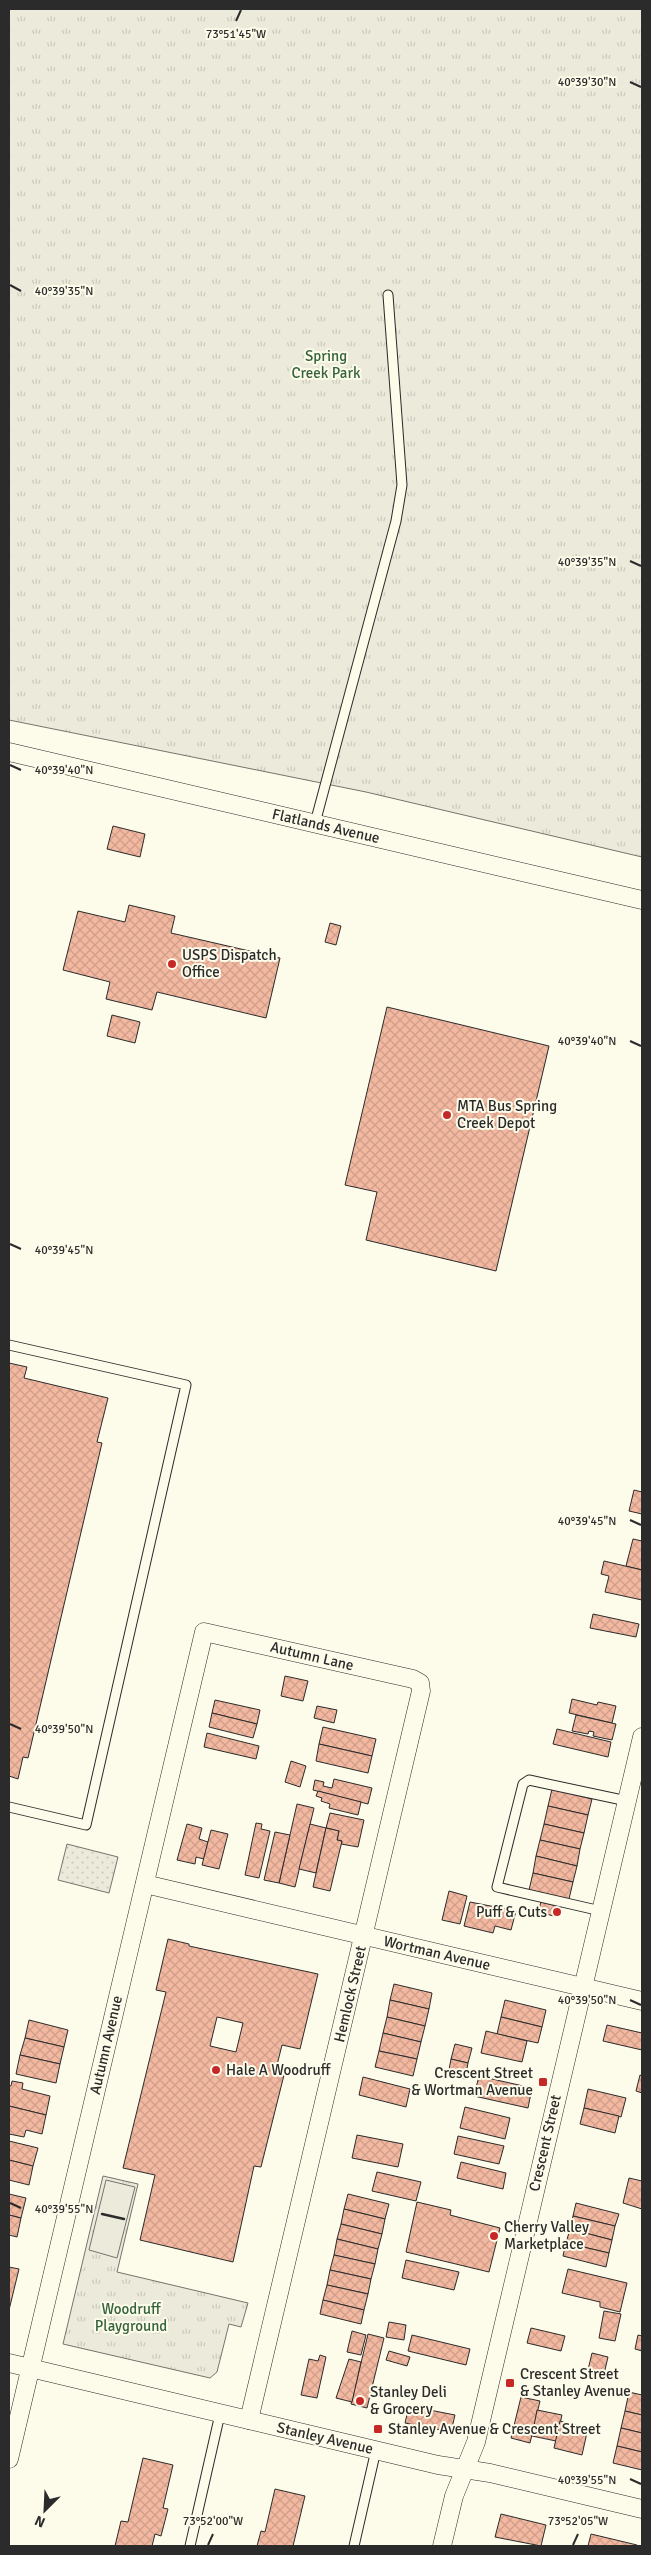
<svg xmlns="http://www.w3.org/2000/svg" width="651" height="2555" font-family="Signika,sans-serif">
<defs>
<pattern id="grass-dots" width="8" height="8" patternUnits="userSpaceOnUse" patternTransform="scale(1.25)"><rect width="8" height="8" fill="#ecebdb"/><path d="M2 2h.1M6 6h.1" fill="none" stroke="#cbcabc" stroke-width="1.8" stroke-linecap="round"/></pattern>
<pattern id="park-tufts" width="24" height="20" patternUnits="userSpaceOnUse" patternTransform="scale(1.25)"><rect width="24" height="20" fill="#ecebdb"/><path d="M3 7l-1-3M5 7V3M7 7l1-3M15 17l-1-3M17 17v-4M19 17l1-3" fill="none" stroke="#cbcabc"/></pattern>
<pattern id="building-cross-hatch" width="8" height="8" patternUnits="userSpaceOnUse" patternTransform="scale(1.25)"><rect width="8" height="8" fill="#f2b8a0"/><path d="M0 0l8 8M0 8l8-8" fill="none" stroke="#d09e8a"/></pattern>
</defs>
<rect width="100%" height="100%" fill="#fdfbea"/>
<polygon fill="url(#grass-dots)" stroke="#74746e" points="67,1844 118,1857 109,1893 58,1880"/>
<g fill="url(#park-tufts)" stroke="#74746e">
<polygon points="9,9 642,9 642,857 366,792 9,720"/>
<polygon points="103,2176 138,2184 117,2272 248,2303 241,2327 229,2324 217,2372 210,2378 63,2344"/>
</g>
<polygon fill="#ecebdb" stroke="#74746e" points="106,2180 135,2187 117,2258 89,2250"/>
<g fill="url(#building-cross-hatch)" stroke="#2b2b2b" fill-rule="evenodd">
<polygon points="113,826 145,834 140,857 107,849"/>
<polygon points="129,905 175,916 171,933 280,958 266,1018 157,992 152,1010 106,999 110,982 63,970 78,911 125,922"/>
<polygon points="330,923 341,926 336,945 325,942"/>
<polygon points="387,1007 549,1046 496,1271 366,1240 377,1192 345,1185"/>
<polygon points="112,1015 140,1022 135,1043 107,1036"/>
<polygon points="9,1363 27,1367 24,1378 108,1398 97,1442 102,1443 28,1758 23,1757 18,1779 9,1776"/>
<polygon points="634,1490 642,1492 642,1514 629,1511"/>
<polygon points="633,1539 642,1541 642,1570 626,1566"/>
<polygon points="604,1561 642,1570 642,1600 605,1592 609,1576 601,1574"/>
<polygon points="593,1614 639,1624 636,1637 590,1628"/>
<polygon points="285,1676 308,1681 303,1701 281,1696"/>
<polygon points="572,1699 597,1705 598,1702 616,1706 612,1723 569,1713"/>
<polygon points="215,1700 260,1710 257,1724 212,1713"/>
<polygon points="317,1706 337,1710 334,1723 314,1718"/>
<polygon points="212,1713 257,1724 253,1738 209,1727"/>
<polygon points="576,1715 616,1724 612,1740 593,1736 594,1732 589,1731 588,1734 572,1731"/>
<polygon points="323,1727 376,1739 372,1756 319,1744"/>
<polygon points="557,1729 611,1742 608,1757 553,1744"/>
<polygon points="207,1733 259,1746 256,1759 204,1747"/>
<polygon points="319,1744 372,1756 368,1773 316,1761"/>
<polygon points="291,1761 306,1766 300,1787 285,1782"/>
<polygon points="334,1779 372,1788 368,1804 313,1790 315,1780 324,1782 323,1786 332,1788"/>
<polygon points="552,1789 592,1799 588,1815 548,1806"/>
<polygon points="318,1791 361,1802 358,1815 329,1808 330,1804 321,1801 322,1798 316,1796"/>
<polygon points="297,1804 314,1808 295,1887 279,1883"/>
<polygon points="548,1806 588,1815 584,1833 544,1824"/>
<polygon points="330,1813 364,1820 358,1847 341,1844 342,1841 337,1840 339,1831 326,1828"/>
<polygon points="256,1823 262,1824 261,1829 270,1831 259,1878 245,1875"/>
<polygon points="187,1824 202,1828 199,1839 208,1842 204,1859 196,1857 195,1864 177,1860"/>
<polygon points="310,1824 326,1828 316,1873 299,1869"/>
<polygon points="544,1824 584,1833 580,1849 540,1840"/>
<polygon points="326,1828 339,1831 337,1840 342,1841 330,1891 313,1887"/>
<polygon points="211,1830 228,1834 219,1869 202,1865"/>
<polygon points="275,1832 290,1835 279,1883 264,1880"/>
<polygon points="540,1840 580,1849 577,1866 536,1856"/>
<polygon points="536,1856 577,1866 573,1882 533,1873"/>
<polygon points="533,1873 573,1882 569,1899 529,1890"/>
<polygon points="449,1891 467,1896 460,1924 442,1920"/>
<polygon points="470,1902 516,1911 511,1930 495,1926 493,1933 464,1926"/>
<polygon points="541,1902 561,1907 558,1917 538,1912"/>
<path d="M168,1939l21,5v2l129,28 -18,75 -18,-4 -6,24 9,2 -24,96 -7,-1 -21,96 -93,-22 15,-65 -32,-7 43,-176 -10,-2zM217,2017l26,6 -7,29 -26,-6z"/>
<polygon points="394,1984 432,1993 429,2009 390,2000"/>
<polygon points="390,2000 429,2009 425,2026 387,2017"/>
<polygon points="505,2000 546,2010 542,2027 501,2017"/>
<polygon points="387,2017 425,2026 421,2042 383,2033"/>
<polygon points="501,2017 542,2027 538,2043 497,2034"/>
<polygon points="29,2020 68,2030 64,2047 25,2038"/>
<polygon points="607,2025 642,2033 642,2050 603,2041"/>
<polygon points="486,2031 527,2041 522,2062 481,2053"/>
<polygon points="383,2033 421,2042 417,2059 379,2051"/>
<polygon points="25,2038 64,2047 60,2064 20,2055"/>
<polygon points="455,2044 472,2048 468,2063 451,2059"/>
<polygon points="379,2051 417,2059 413,2076 375,2067"/>
<polygon points="20,2055 60,2064 56,2083 16,2074"/>
<polygon points="451,2059 468,2063 465,2079 448,2075"/>
<polygon points="640,2075 642,2076 642,2093 636,2091"/>
<polygon points="479,2076 532,2088 528,2108 474,2096"/>
<polygon points="363,2077 410,2089 406,2107 359,2095"/>
<polygon points="12,2081 23,2083 22,2089 50,2096 46,2115 9,2106 9,2086 11,2086"/>
<polygon points="588,2089 626,2098 621,2117 584,2108"/>
<polygon points="9,2106 46,2115 42,2134 26,2130 24,2137 9,2134"/>
<polygon points="465,2107 510,2118 505,2139 460,2128"/>
<polygon points="584,2108 619,2116 615,2133 580,2124"/>
<polygon points="357,2135 403,2144 398,2167 352,2158"/>
<polygon points="458,2136 504,2146 499,2164 454,2154"/>
<polygon points="9,2141 38,2148 33,2166 9,2160"/>
<polygon points="9,2160 33,2166 29,2185 9,2180"/>
<polygon points="461,2162 506,2173 503,2189 457,2178"/>
<polygon points="377,2172 421,2182 416,2201 372,2191"/>
<polygon points="629,2178 642,2181 642,2209 623,2203"/>
<polygon points="9,2194 26,2198 21,2218 9,2215"/>
<polygon points="348,2194 389,2204 385,2219 344,2209"/>
<polygon points="417,2202 451,2210 450,2215 500,2228 489,2272 406,2252"/>
<polygon points="576,2203 619,2214 615,2226 573,2216"/>
<polygon points="344,2209 385,2219 382,2234 341,2224"/>
<polygon points="9,2215 21,2218 17,2237 9,2235"/>
<polygon points="573,2216 615,2226 612,2240 570,2229"/>
<polygon points="341,2224 382,2234 378,2249 337,2239"/>
<polygon points="570,2229 612,2240 609,2253 566,2243"/>
<polygon points="337,2239 378,2249 375,2264 334,2255"/>
<polygon points="566,2243 609,2253 606,2267 563,2256"/>
<polygon points="334,2255 375,2264 371,2279 330,2270"/>
<polygon points="406,2260 459,2272 454,2290 402,2278"/>
<polygon points="9,2267 19,2269 9,2310"/>
<polygon points="568,2269 627,2283 620,2312 600,2307 600,2302 562,2293"/>
<polygon points="330,2270 371,2279 368,2294 327,2285"/>
<polygon points="327,2285 368,2294 364,2310 323,2300"/>
<polygon points="323,2300 364,2310 361,2324 320,2314"/>
<polygon points="604,2311 621,2314 615,2341 599,2338"/>
<polygon points="389,2322 406,2325 404,2340 386,2337"/>
<polygon points="531,2328 565,2336 561,2351 527,2343"/>
<polygon points="352,2331 366,2335 361,2355 347,2352"/>
<polygon points="368,2334 384,2338 367,2408 351,2404"/>
<polygon points="412,2335 470,2349 466,2365 408,2351"/>
<polygon points="638,2335 642,2336 642,2351 635,2349"/>
<polygon points="389,2351 410,2357 407,2366 386,2360"/>
<polygon points="592,2353 608,2357 604,2374 588,2370"/>
<polygon points="320,2355 326,2357 317,2398 301,2395 309,2359 318,2361"/>
<polygon points="349,2359 361,2362 352,2402 336,2398"/>
<polygon points="629,2392 642,2395 642,2415 625,2411"/>
<polygon points="521,2397 540,2401 530,2443 511,2438"/>
<polygon points="409,2406 455,2415 451,2432 405,2423"/>
<polygon points="537,2410 562,2415 556,2441 532,2436"/>
<polygon points="625,2411 642,2415 642,2433 621,2428"/>
<polygon points="560,2421 588,2428 582,2455 554,2448"/>
<polygon points="621,2428 642,2433 642,2452 617,2446"/>
<polygon points="617,2446 642,2452 642,2470 613,2463"/>
<polygon points="143,2458 173,2465 163,2508 168,2509 161,2536 155,2534 152,2546 115,2546 121,2521 128,2522"/>
<polygon points="275,2489 305,2496 293,2546 257,2546 261,2531 265,2532"/>
<polygon points="501,2514 546,2525 541,2546 495,2537"/>
<polygon points="591,2534 637,2545 637,2546 588,2546"/>
</g>
<g fill="none" stroke-linecap="round" stroke-linejoin="round">
<g stroke="#2b2b2b" stroke-width="11">
<g id="lane">
<polyline points="315,823 396,521 402,485 388,295"/>
<polyline points="9,1345 186,1385 86,1825 9,1807"/>
<polyline points="601,1911 497,1887 523,1784 529,1780 627,1801"/>
<polyline points="190,2546 220,2414"/>
<polyline points="354,2546 376,2450"/>
</g>
</g>
<g stroke="#2b2b2b" stroke-width="19">
<g id="street">
<polyline points="9,752 642,900"/>
<polyline points="145,1884 642,2001"/>
<polyline points="9,2363 438,2465 490,2473 642,2509"/>
<polyline points="9,2459 204,1632 413,1679 420,1683 421,1691 249,2420"/>
<polyline points="442,2546 454,2496 476,2442 642,1737"/>
</g>
</g>
<use href="#lane" stroke="#fdfbea" stroke-width="9"/>
<use href="#street" stroke="#fdfbea" stroke-width="18"/>
<polyline stroke="#2b2b2b" stroke-width="2.5" points="102,2214 124,2219"/>
</g>
<path fill="none" stroke="#2b2b2b" stroke-width="2" d="M236,21l5,-11M630,82l11,5M10,285l11,6M630,561l11,5M10,765l11,5M630,1041l11,5M10,1244l11,5M630,1520l11,5M10,1724l11,5M630,2000l11,5M10,2203l11,5M630,2479l11,5M208,2545l5,-11M573,2545l5,-11"/>
<g fill="#c62828" stroke="#fdfbea" stroke-width="2">
<circle cx="172" cy="964" r="5"/>
<circle cx="447" cy="1115" r="5"/>
<circle cx="557" cy="1912" r="5"/>
<circle cx="216" cy="2070" r="5"/>
<rect x="538" y="2077" width="10" height="10" rx="2.5"/>
<circle cx="494" cy="2236" r="5"/>
<rect x="505" y="2378" width="10" height="10" rx="2.5"/>
<circle cx="360" cy="2401" r="5"/>
<rect x="373" y="2424" width="10" height="10" rx="2.5"/>
</g>
<g text-anchor="middle" stroke-width="4" stroke-linejoin="round" paint-order="stroke">
<g font-size="15" fill="#34623c" stroke="#fdfbea">
<text x="326" y="361">Spring<tspan x="326" dy="17">Creek Park</tspan></text>
<text x="131" y="2314">Woodruff<tspan x="131" dy="17">Playground</tspan></text>
</g>
<g font-size="15" fill="#2b2b2b" stroke="#fdfbea">
<text transform="translate(326 826) rotate(13)" y="5">Flatlands Avenue</text>
<text transform="translate(312 1656) rotate(13)" y="5">Autumn Lane</text>
<text transform="translate(437 1953) rotate(13)" y="5">Wortman Avenue</text>
<text transform="translate(350 1994) rotate(-77)" y="5">Hemlock Street</text>
<text transform="translate(106 2045) rotate(-77)" y="5">Autumn Avenue</text>
<text transform="translate(545 2143) rotate(-77)" y="5">Crescent Street</text>
<text transform="translate(325 2438) rotate(13)" y="5">Stanley Avenue</text>
</g>
<g font-size="15" fill="#2b2b2b" stroke="#fdfbea" text-anchor="start">
<text x="182" y="960">USPS Dispatch<tspan x="182" dy="17">Office</tspan></text>
<text x="457" y="1111">MTA Bus Spring<tspan x="457" dy="17">Creek Depot</tspan></text>
<text x="547" y="1917" text-anchor="end">Puff &amp; Cuts</text>
<text x="226" y="2075">Hale A Woodruff</text>
<text x="533" y="2078" text-anchor="end">Crescent Street<tspan x="533" dy="17">&amp; Wortman Avenue</tspan></text>
<text x="504" y="2232">Cherry Valley<tspan x="504" dy="17">Marketplace</tspan></text>
<text x="520" y="2379">Crescent Street<tspan x="520" dy="17">&amp; Stanley Avenue</tspan></text>
<text x="370" y="2397">Stanley Deli<tspan x="370" dy="17">&amp; Grocery</tspan></text>
<text x="388" y="2434">Stanley Avenue &amp; Crescent Street</text>
</g>
</g>
<g font-size="12" text-anchor="middle" fill="#2b2b2b" stroke="#fdfbea" stroke-width="4" stroke-linejoin="round" paint-order="stroke">
<text x="236" y="38">73°51'45"W</text>
<text x="587" y="86">40°39'30"N</text>
<text x="64" y="295">40°39'35"N</text>
<text x="587" y="566">40°39'35"N</text>
<text x="64" y="774">40°39'40"N</text>
<text x="587" y="1045">40°39'40"N</text>
<text x="64" y="1254">40°39'45"N</text>
<text x="587" y="1525">40°39'45"N</text>
<text x="64" y="1733">40°39'50"N</text>
<text x="587" y="2004">40°39'50"N</text>
<text x="64" y="2213">40°39'55"N</text>
<text x="587" y="2484">40°39'55"N</text>
<text x="213" y="2525">73°52'00"W</text>
<text x="578" y="2525">73°52'05"W</text>
</g>
<rect width="651" height="2555" fill="none" stroke="#2b2b2b" stroke-width="20"/>
<g transform="translate(45 2510) rotate(204)" stroke="#fdfbea" stroke-width="4" paint-order="stroke">
<path d="M0-4L9 19L0 12L-9 19Z" fill="#2b2b2b"/>
<text y="-8" font-size="14" font-weight="bold" text-anchor="middle" fill="#2b2b2b">N</text>
</g>
</svg>
